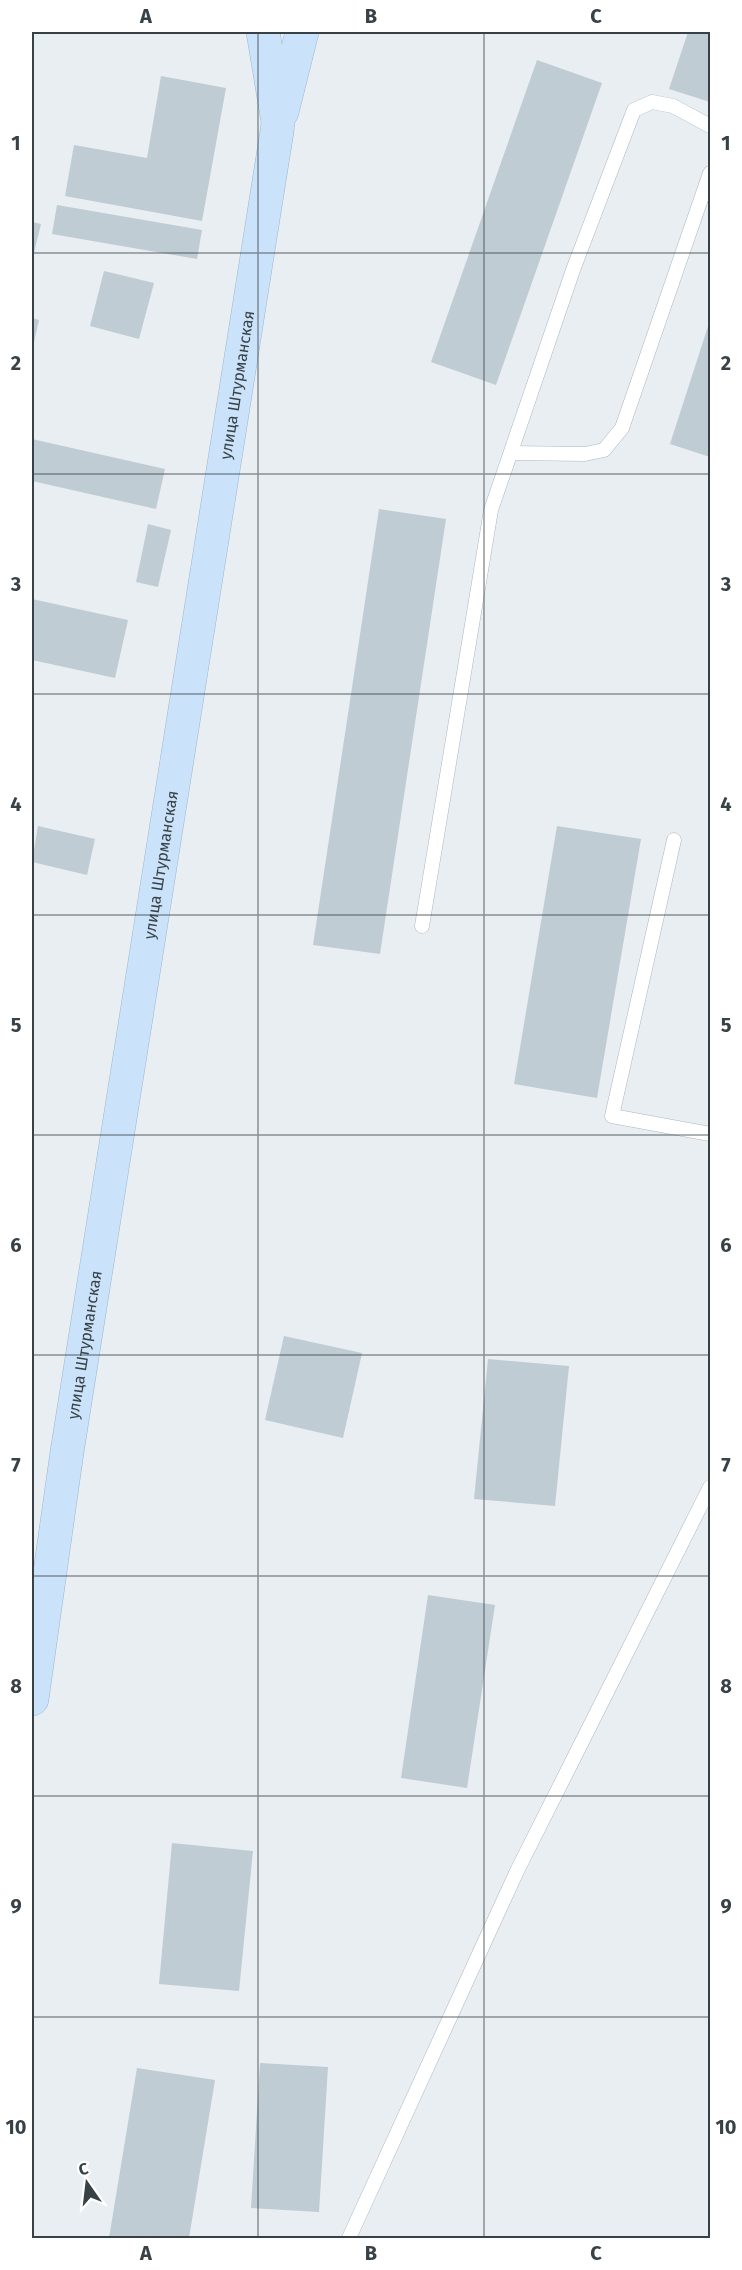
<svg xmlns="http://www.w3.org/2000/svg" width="742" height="2270" font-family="'Fira Sans',sans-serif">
<rect width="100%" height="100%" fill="#e9eef3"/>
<g fill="#bfccd4">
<polygon points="688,32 710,32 710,102 669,89"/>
<polygon points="537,60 602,83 496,385 431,362"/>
<polygon points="161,76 226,88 202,221 65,196 74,145 147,158"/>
<polygon points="57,205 202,230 197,259 52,234"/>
<polygon points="32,222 41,224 32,261"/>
<polygon points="104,271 154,283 139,339 90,326"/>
<polygon points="32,318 39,320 32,351"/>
<polygon points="710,320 710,457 670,444"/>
<polygon points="32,439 165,469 156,509 32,481"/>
<polygon points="379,509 446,519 380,954 313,945"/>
<polygon points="148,524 171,530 158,587 136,582"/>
<polygon points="32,599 128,620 115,678 32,660"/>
<polygon points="38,826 95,839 87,875 32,862"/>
<polygon points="557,826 641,839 597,1098 514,1084"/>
<polygon points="284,1336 362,1353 343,1438 265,1420"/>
<polygon points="488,1359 569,1366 555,1506 474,1499"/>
<polygon points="428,1595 495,1605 467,1788 401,1778"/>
<polygon points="172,1843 253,1851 239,1991 159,1984"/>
<polygon points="260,2063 328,2067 319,2212 251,2208"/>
<polygon points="137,2068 215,2080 189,2238 109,2238"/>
</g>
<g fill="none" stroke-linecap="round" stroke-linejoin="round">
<g stroke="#acb7be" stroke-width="15">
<g id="lane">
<polyline points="511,453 585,454 604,450 622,428 710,173"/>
<polyline points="674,840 612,1116 710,1134"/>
<polyline points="422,926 491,510 573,270 634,110 652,102 673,106 710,126"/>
<polyline points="349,2238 517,1871 710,1487"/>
</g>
</g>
<g stroke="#9bb6cf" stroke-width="34">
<g id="secondary">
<polyline points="282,112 302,32"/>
<path id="s1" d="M32,1699l35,-247 210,-1321 1,-9 -15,-90"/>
</g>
</g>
<use href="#lane" stroke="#fff" stroke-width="14"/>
<use href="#secondary" stroke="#cbe3fa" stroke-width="33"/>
</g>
<path fill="none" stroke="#384146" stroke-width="1.5" stroke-opacity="0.55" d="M258,32v2206M484,32v2206M32,253h678M32,474h678M32,694h678M32,915h678M32,1135h678M32,1355h678M32,1576h678M32,1796h678M32,2017h678"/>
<g text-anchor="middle" stroke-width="6" stroke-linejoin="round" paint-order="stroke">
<g font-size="16" fill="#384146" stroke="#fff">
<text dy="6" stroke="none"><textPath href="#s1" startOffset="1330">улица Штурманская</textPath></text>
<text dy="6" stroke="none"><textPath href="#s1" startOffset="844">улица Штурманская</textPath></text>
<text dy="6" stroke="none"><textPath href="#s1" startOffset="358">улица Штурманская</textPath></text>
</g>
</g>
<rect width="742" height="2270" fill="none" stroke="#ffffff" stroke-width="66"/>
<g transform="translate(87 2183) rotate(346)" stroke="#ffffff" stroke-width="4.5" paint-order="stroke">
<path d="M0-4.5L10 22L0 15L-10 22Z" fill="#384146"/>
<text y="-9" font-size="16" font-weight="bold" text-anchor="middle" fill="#384146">С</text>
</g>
<rect x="33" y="33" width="676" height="2204" fill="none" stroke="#384146" stroke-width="2"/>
<g font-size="20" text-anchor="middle" font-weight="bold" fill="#384146">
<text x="146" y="23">A</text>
<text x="371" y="23">B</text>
<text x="596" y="23">C</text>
<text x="16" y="150">1</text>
<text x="726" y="150">1</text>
<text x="16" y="370">2</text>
<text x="726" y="370">2</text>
<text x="16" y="591">3</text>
<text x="726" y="591">3</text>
<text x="16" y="811">4</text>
<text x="726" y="811">4</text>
<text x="16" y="1032">5</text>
<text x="726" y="1032">5</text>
<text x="16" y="1252">6</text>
<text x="726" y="1252">6</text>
<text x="16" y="1472">7</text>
<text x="726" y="1472">7</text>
<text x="16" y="1693">8</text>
<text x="726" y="1693">8</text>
<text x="16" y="1913">9</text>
<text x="726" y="1913">9</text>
<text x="16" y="2134">10</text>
<text x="726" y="2134">10</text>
<text x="146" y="2260">A</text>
<text x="371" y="2260">B</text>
<text x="596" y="2260">C</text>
</g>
</svg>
